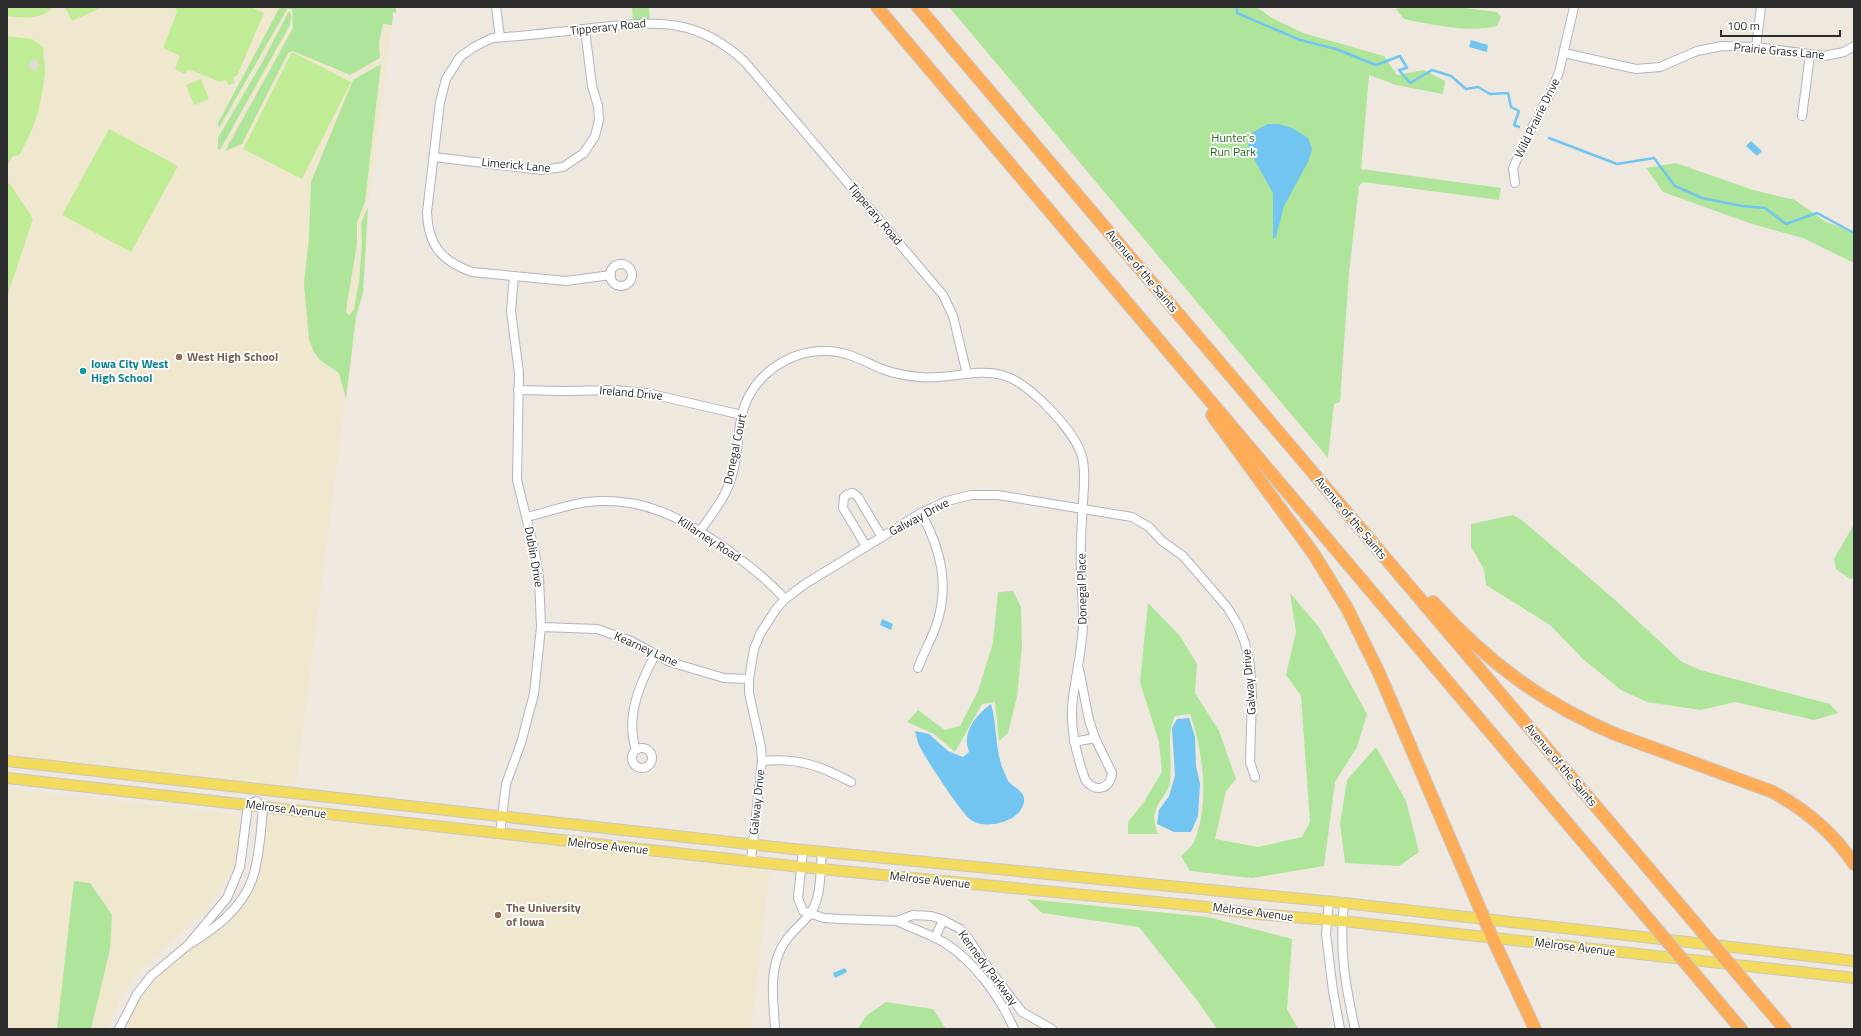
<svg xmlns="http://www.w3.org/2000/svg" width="1861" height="1036" font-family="'Titillium Web',sans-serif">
<rect width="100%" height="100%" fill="#eee8de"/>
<g fill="#efe7ce">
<polygon points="7,7 394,7 368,207 363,293 356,316 295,790 7,756"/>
<polygon points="7,789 239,815 237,858 225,883 205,911 142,967 121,996 107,1029 7,1029"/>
<polygon points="275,813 770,868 751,1029 125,1029 132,1013 151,984 165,970 224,922 237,909 262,853 266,822 269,816"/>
</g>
<g fill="#aee59a">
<polygon points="280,7 400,7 396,8 396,13 393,12 392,25 383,24 379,42 380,58 350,75 293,51 288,53 242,144 225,151 293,28 292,9 287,9 219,128 218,123"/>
<polygon points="632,7 649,7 650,23 633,24"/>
<polygon points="949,7 1256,7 1272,18 1303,33 1384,56 1397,75 1424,70 1445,81 1443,94 1396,85 1369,75 1361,169 1501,188 1499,200 1363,182 1359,186 1349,273 1340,402 1334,404 1328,458"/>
<path d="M1404,7h52l41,5 4,5 -4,9c-29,7 -63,-1 -93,-7l-8,-10z"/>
<polygon points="289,11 291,15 290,25 220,150 218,149 218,138 264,59"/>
<polygon points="381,64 365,202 357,222 357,244 347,304 346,313 350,315 354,309 359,282 362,244 361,223 368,207 363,293 356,316 346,399 339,373 320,360 314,352 309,339 304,283 309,238 311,182 353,80"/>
<polygon points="1676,163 1753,190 1795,200 1826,222 1854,232 1854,263 1803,238 1752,224 1663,192 1646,168"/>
<polygon points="1513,515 1523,521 1614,599 1682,662 1700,670 1830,704 1838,713 1814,720 1735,702 1701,710 1647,702 1621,690 1583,659 1550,625 1486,585 1484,569 1471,547 1471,524"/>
<polygon points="1854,518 1854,578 1850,579 1836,569 1834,559 1853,526"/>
<polygon points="1013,591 1021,607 1022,645 1017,697 1008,733 999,741 995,702 982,704 955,752 934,734 907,722 918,710 945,730 960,726 978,691 993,643 998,592"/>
<path d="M1290,593l29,34 48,87 -10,33 -22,35 -11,84 -72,12 -62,-7 -9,-15c4,-4 10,-9 13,-14 16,-37 9,-91 -4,-128l-15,2c-10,21 -1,47 -6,70 -1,4 -4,7 -6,11 -10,14 -11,21 -5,37h-30v-12l16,-20 18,-30 -3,-30 -19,-60 8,-79 32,33 17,28 -2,29 24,38 17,48 -10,12 -11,48 43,8 44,-10 8,-15 -9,-126 -15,-21 10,-43z"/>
<polygon points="1376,747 1406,801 1419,852 1399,866 1345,863 1340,824 1347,780"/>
<polygon points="74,881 90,883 112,915 110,949 91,1029 57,1029"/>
<polygon points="1027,899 1208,917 1292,939 1287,1009 1298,1029 1217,1029 1197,1000 1139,927 1042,913"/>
<polygon points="886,1002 933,1009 946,1029 858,1029 866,1016"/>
</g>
<g fill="#c1ec96">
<path d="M7,7h46c-11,13 -30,11 -46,9z"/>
<polygon points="65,7 103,7 72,21"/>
<polygon points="176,7 251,7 264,13 237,76 233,77 235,83 228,85 226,80 220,82 188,69 185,74 175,69 180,56 163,48 177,12"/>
<path d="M7,36l25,3 12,9c-2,8 2,16 1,24 -3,31 -9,53 -24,80l-2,3 -6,1 -6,10z"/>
<polygon points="292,52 351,82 302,179 243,149"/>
<polygon points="201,79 209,99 194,105 186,85"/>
<polygon points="109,129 178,166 131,252 62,215"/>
<polygon points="7,183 10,184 33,219 7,297"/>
</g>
<circle fill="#dedbd5" cx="34" cy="65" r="5"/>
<g fill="#71c5f0">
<polygon points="1471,40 1488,45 1487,52 1469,47"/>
<polygon points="1268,124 1279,124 1292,128 1308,138 1312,149 1308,162 1284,206 1276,237 1273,239 1273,193 1249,150 1248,142 1253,132"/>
<polygon points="1751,141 1762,151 1757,156 1746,146"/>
<polygon points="882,619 893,624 891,630 880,625"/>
<path d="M991,704c6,21 4,42 11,63 2,4 4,10 6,14 5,6 15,9 16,17 1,9 -6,16 -12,20 -11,6 -29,10 -41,2 -10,-7 -48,-65 -53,-77 -1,-4 -2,-8 -3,-12l14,3 19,17 15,6 6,-5c-1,-4 -3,-10 -2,-13 1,-14 13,-27 24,-35z"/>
<polygon points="1189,718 1195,737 1196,766 1200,784 1198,816 1191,832 1174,832 1157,824 1159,810 1169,796 1175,776 1172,728 1177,719"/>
<polygon points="845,968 847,972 835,978 833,973"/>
</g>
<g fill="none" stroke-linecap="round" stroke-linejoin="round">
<g stroke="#71c5f0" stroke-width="2.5">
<polyline points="1237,7 1237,13 1300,40 1336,49 1376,65 1400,56 1407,68 1399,70 1410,83 1432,70 1451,76 1466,89 1478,87 1490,94 1508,93 1511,107 1519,111 1514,125 1519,127"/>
<polyline points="1549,138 1617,164 1654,158 1675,186 1702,198 1742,206 1765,208 1786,224 1817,213 1854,233"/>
</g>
<g stroke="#b2b3c0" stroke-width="10">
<g id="minor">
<polyline points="496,7 500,37"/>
<polyline points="1756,47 1761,7"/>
<polyline points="1564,53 1636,69 1660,67 1697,51 1722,46 1756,47 1824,56 1844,52 1854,46"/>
<polyline points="1802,116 1810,55"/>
<polyline points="434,157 541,170 563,167 584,153 595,136 599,120 598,106 592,86 585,29"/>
<polyline points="1515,183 1513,168 1527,137 1551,92 1559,72 1574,7"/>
<circle cx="621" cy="275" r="11"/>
<path d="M611,275l-45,6 -94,-9c-31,-11 -44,-27 -45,-60l13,-110 6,-23 14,-22 14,-10 18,-9c33,-2 66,-6 100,-10 62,-6 103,-13 153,34l198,233 10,21 14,58"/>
<polyline points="518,390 564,391 616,390 647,393 742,415"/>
<path d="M526,517c21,-4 41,-13 62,-15 55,-6 94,16 137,46 22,16 42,31 60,51"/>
<path d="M700,531c12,-17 25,-33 31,-52 7,-20 6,-40 10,-60 8,-42 47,-70 88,-68 20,1 36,11 53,18 13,5 25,7 38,8 28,3 55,-9 82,-2 27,7 72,55 80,81 5,20 0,45 0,65 -1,16 -2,32 -1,48 0,19 3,37 2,56 -1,25 -7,49 -10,73 -4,28 3,56 12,81 8,14 26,11 27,-6l-17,-35 -6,-18 -10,-51"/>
<polyline points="866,546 843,508 844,497 848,494 853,493 858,497 882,537"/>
<polyline points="541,627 597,629 629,640 670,662 724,678 749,679"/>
<path d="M918,668c5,-14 13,-28 18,-42 14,-40 5,-77 -15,-113"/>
<polyline points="1074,742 1095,738"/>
<circle cx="642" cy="758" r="10"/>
<path d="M636,750c-11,-33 4,-67 19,-95"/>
<path d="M762,761c36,-3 57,4 89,21"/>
<polyline points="500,834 506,784 521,743 534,694 541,627 539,577 535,553 517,480 519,373 511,311 514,276"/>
<polyline points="803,850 798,898 803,911 824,918 840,919 897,921 913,915 931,916 941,919 960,929 968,938 983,961 1022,1012 1052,1029"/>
<polyline points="751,861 762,761 761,747 749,693 749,679 754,649 760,634 776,609 785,599 805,584 921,513 947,501 971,495 998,495 1132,517 1149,527 1162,541 1183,556 1227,607 1238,625 1245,643 1250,665 1252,696 1250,762 1255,777"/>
<polyline points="1329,902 1326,934 1333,991 1340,1029"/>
<path d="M1344,903c-5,46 1,81 11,126"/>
<path d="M897,921c16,8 33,13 48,22 30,19 55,54 69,86"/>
<polyline points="935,938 943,920"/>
<path d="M119,1029l18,-35 14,-18 37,-31 39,-47 13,-31 8,-62 8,-4 7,6c-2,22 -3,48 -10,70 -10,31 -38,52 -65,68"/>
<path d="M775,1029c-1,-25 -6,-52 4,-76 6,-16 20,-26 30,-38 13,-16 11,-44 13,-63"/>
</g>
</g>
<g stroke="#c8c8c8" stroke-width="12">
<g id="major">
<polyline points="7,761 793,849 1344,903 1854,961"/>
<polyline points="7,778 801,867 1207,907 1256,914 1342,921 1854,978"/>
</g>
</g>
<g stroke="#c8c8c8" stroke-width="14">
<g id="highway">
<polyline points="877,7 1634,902"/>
<polyline points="918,7 1683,909"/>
<polyline points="1212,415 1313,553 1347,608 1379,673 1492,937 1535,1029"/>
<path d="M1433,602c53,59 109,101 182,132l158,58c33,18 60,40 81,72"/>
<polyline points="1709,991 1741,1029"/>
<polyline points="1755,994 1785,1029"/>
</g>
</g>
<use href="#minor" stroke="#fff" stroke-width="8"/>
<use href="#major" stroke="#f3db5e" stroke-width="10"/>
<use href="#highway" stroke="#ffac58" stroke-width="12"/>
<g stroke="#c8c8c8" stroke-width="14" stroke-linecap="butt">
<g id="highway-bridge">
<polyline points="1634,902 1709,991"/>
<polyline points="1683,909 1755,994"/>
</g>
</g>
<use href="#highway-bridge" stroke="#ffac58" stroke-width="12"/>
</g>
<g fill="#8d6e63" stroke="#fff" stroke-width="1.5">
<circle cx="179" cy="357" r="4"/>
<circle cx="498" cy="915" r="4"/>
</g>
<circle fill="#0f9aa8" stroke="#fff" stroke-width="1.5" cx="83" cy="371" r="4"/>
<g text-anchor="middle" stroke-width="3.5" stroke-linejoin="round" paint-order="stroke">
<g font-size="12" fill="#2c2c2c" stroke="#fff">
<text transform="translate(608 27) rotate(-6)" y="4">Tipperary Road</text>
<text transform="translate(1779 51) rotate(5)" y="4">Prairie Grass Lane</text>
<text transform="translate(1537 118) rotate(-64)" y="4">Wild Prairie Drive</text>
<text transform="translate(516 165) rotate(5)" y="4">Limerick Lane</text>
<text transform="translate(875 214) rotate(50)" y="4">Tipperary Road</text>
<text transform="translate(1142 271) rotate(50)" y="4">Avenue of the Saints</text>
<text transform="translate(631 393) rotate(5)" y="4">Ireland Drive</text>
<text transform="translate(735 449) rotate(-78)" y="4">Donegal Court</text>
<text transform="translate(919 517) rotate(-28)" y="4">Galway Drive</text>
<text transform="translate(1351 518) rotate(50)" y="4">Avenue of the Saints</text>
<text transform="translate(709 539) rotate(33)" y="4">Killarney Road</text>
<text transform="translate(534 557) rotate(80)" y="4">Dublin Drive</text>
<text transform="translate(1082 589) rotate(-91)" y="4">Donegal Place</text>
<text transform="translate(646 649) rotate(24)" y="4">Kearney Lane</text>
<text transform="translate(1249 682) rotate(-95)" y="4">Galway Drive</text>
<text transform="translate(1561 765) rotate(50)" y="4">Avenue of the Saints</text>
<text transform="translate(757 802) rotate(-84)" y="4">Galway Drive</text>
<text transform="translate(286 809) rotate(7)" y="4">Melrose Avenue</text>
<text transform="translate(608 846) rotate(6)" y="4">Melrose Avenue</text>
<text transform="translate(930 880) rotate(6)" y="4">Melrose Avenue</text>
<text transform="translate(1253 912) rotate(7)" y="4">Melrose Avenue</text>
<text transform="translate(1575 947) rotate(7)" y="4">Melrose Avenue</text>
<text transform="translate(988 968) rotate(53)" y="4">Kennedy Parkway</text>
</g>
<g font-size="12" fill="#256b1a" stroke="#fff">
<text x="1233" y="142">Hunter's<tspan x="1233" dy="14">Run Park</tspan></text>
</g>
<g font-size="12" font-weight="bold" fill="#785e54" stroke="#fff" text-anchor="start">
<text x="187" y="361">West High School</text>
<text x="506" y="912">The University<tspan x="506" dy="14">of Iowa</tspan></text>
</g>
<g font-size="12" font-weight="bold" fill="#0d838f" stroke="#fff" text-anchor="start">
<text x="91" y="368">Iowa City West<tspan x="91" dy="14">High School</tspan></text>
</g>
</g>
<rect width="1861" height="1036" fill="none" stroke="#2c2c2c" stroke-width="16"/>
<path d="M1721 30v6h119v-6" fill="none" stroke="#2c2c2c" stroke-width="2"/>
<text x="1727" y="30" font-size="12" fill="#2c2c2c" stroke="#ffffff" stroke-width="3" paint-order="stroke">100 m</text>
</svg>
